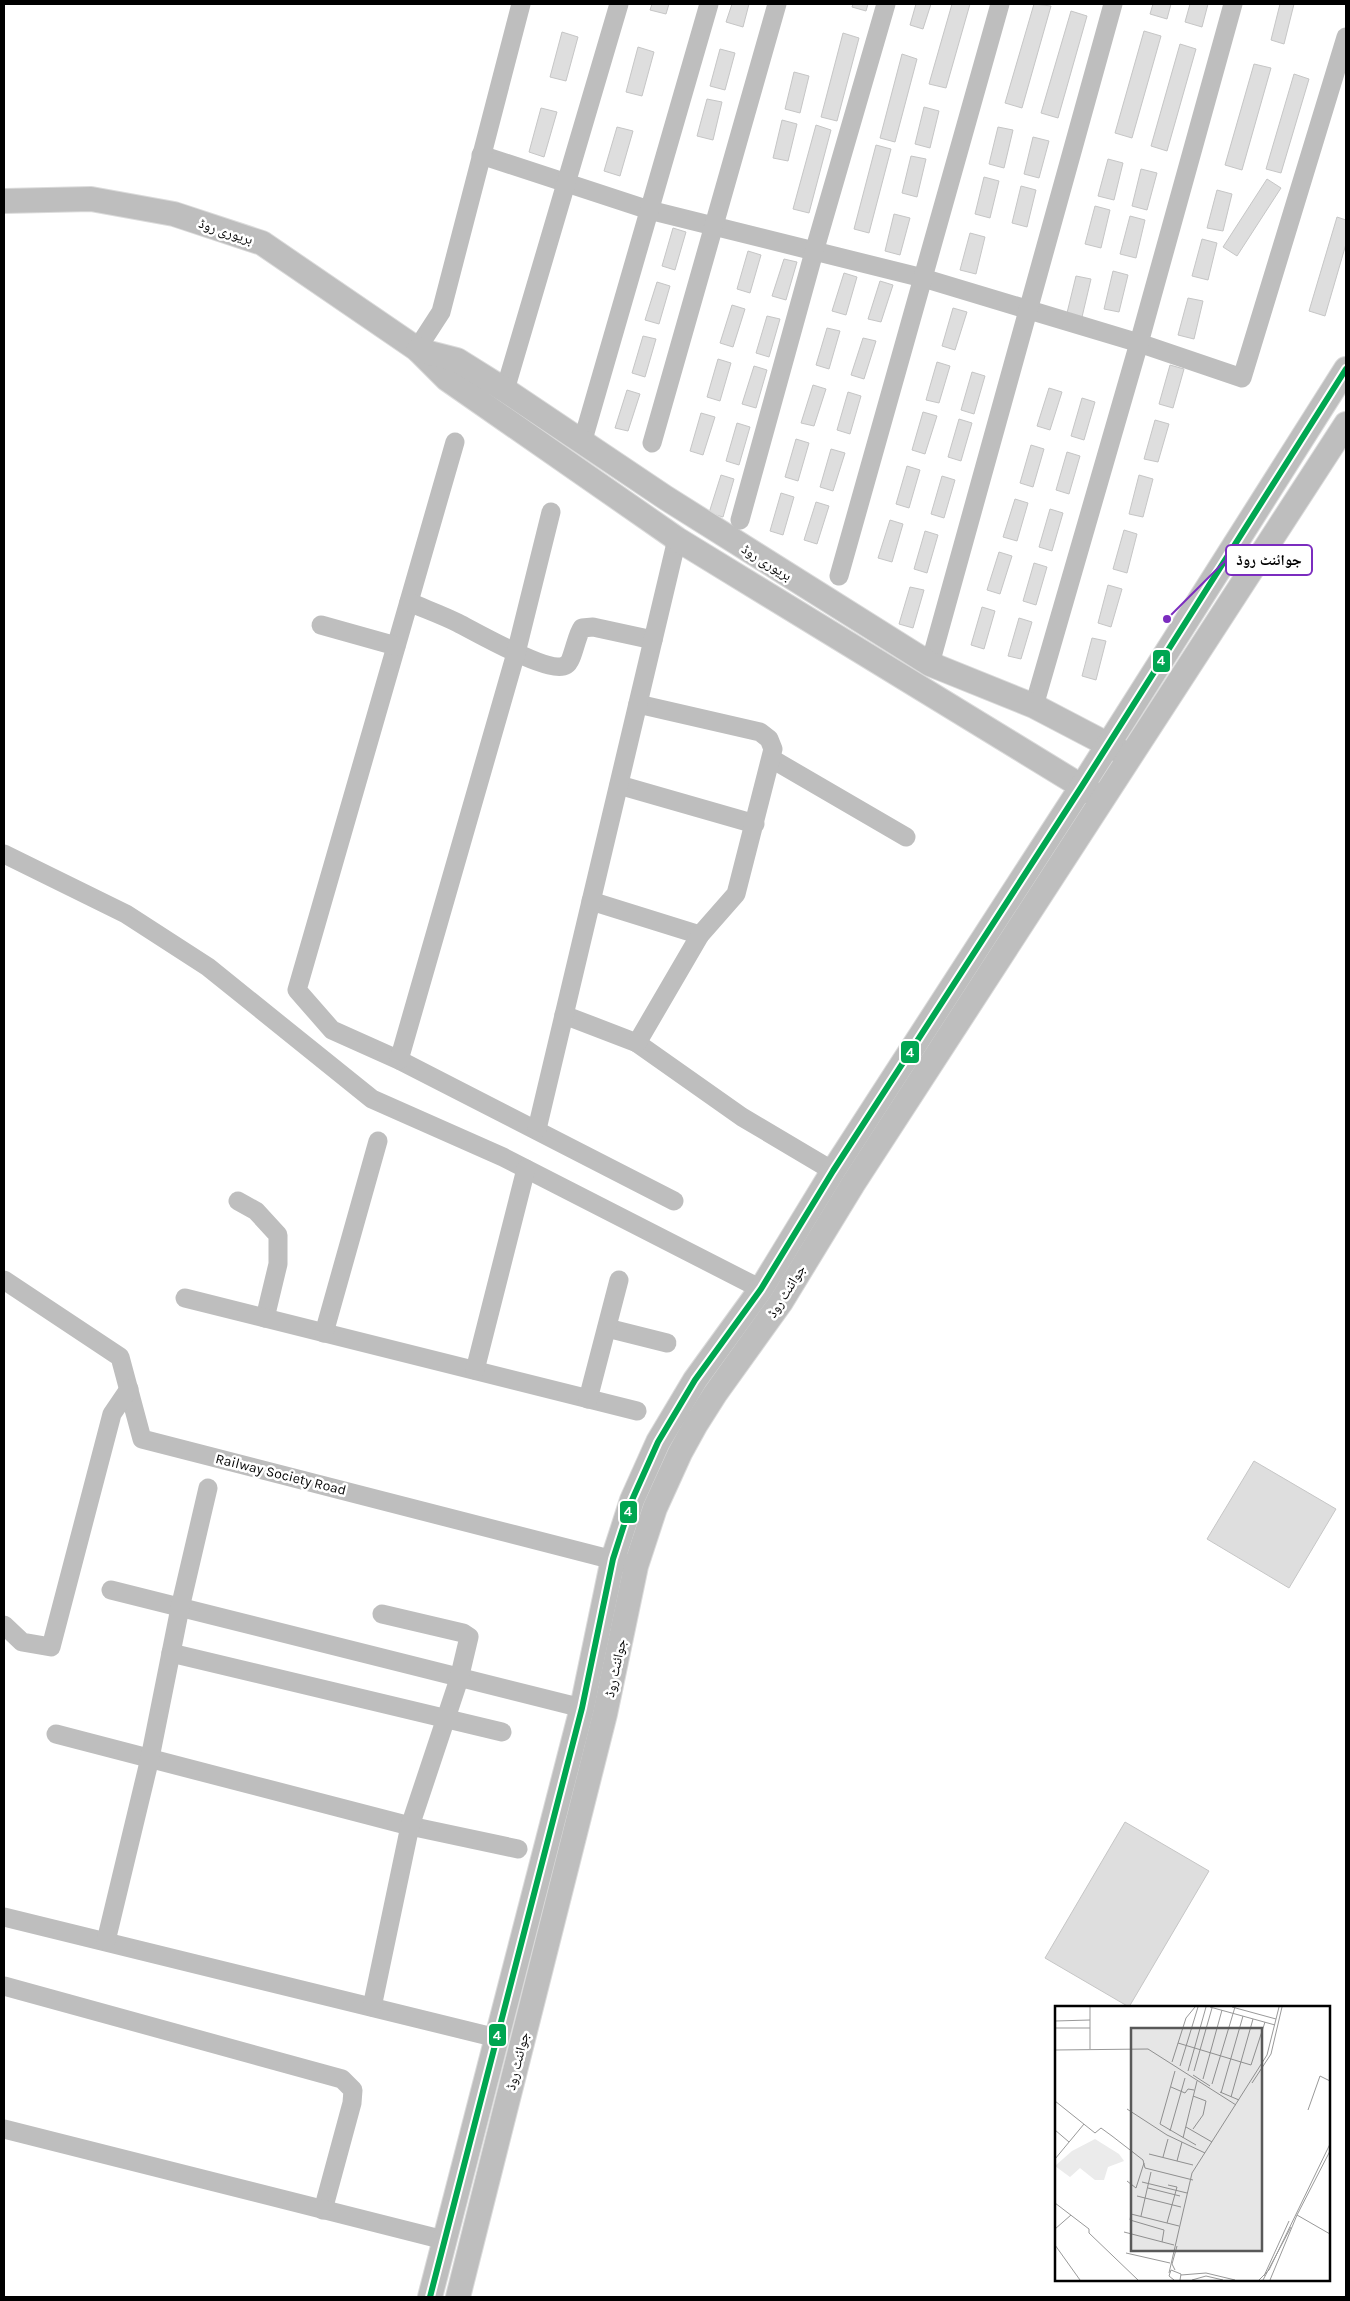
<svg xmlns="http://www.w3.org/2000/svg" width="1350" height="2301" font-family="Karla,'Noto Naskh Arabic',sans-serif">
<rect width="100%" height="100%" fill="#fff"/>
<g fill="#dedede" stroke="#c6c6c6">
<polygon points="652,4 669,4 666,14 650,10"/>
<polygon points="732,4 749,4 743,27 726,22"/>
<polygon points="853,4 868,4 866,11 852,7"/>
<polygon points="916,4 931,4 923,29 910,25"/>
<polygon points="952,4 970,4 946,88 929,84"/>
<polygon points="1034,4 1051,6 1022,108 1005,103"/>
<polygon points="1153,4 1171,4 1167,19 1150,14"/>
<polygon points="1190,4 1208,4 1202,27 1185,22"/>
<polygon points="1280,4 1294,4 1284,44 1271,40"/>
<polygon points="1071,11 1087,16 1058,118 1041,113"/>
<polygon points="1144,31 1161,36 1132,138 1115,133"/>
<polygon points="562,32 578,37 566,81 550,77"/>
<polygon points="843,33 859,38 837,121 821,117"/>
<polygon points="1180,44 1196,49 1167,151 1151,146"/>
<polygon points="638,47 654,52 642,96 626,92"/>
<polygon points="720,49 735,53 725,90 710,86"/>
<polygon points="902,54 917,59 895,142 880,138"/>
<polygon points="1254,64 1271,68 1242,170 1225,165"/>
<polygon points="794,72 809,76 800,113 785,109"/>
<polygon points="1294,74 1309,79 1281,173 1266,169"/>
<polygon points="707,99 722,102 713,140 697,136"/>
<polygon points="924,107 939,111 930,148 915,144"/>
<polygon points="541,108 557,112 544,157 529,152"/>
<polygon points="782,120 797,124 788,161 773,158"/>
<polygon points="816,125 831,130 809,213 793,209"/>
<polygon points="617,127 633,131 620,176 604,171"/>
<polygon points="998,127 1013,130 1004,168 989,164"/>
<polygon points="1033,137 1049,141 1039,178 1024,174"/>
<polygon points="876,145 891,149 869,233 854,229"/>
<polygon points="911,156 926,159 917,197 902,193"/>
<polygon points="1108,159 1123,163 1114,200 1098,196"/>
<polygon points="1141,169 1157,173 1147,210 1132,206"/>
<polygon points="984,177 999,181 990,218 975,214"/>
<polygon points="1267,179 1281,188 1237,256 1223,247"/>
<polygon points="1021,186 1036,190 1027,227 1012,223"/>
<polygon points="1217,190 1232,194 1223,231 1207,228"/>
<polygon points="1095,206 1110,210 1101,248 1085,244"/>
<polygon points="894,214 910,218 900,255 885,251"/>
<polygon points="1130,216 1145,220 1136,258 1120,254"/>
<polygon points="1337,217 1346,220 1346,244 1325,316 1309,311"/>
<polygon points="673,228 686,232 675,270 662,266"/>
<polygon points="970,233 985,237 976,274 960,270"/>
<polygon points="1202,239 1217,243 1208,280 1192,276"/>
<polygon points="748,251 761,255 750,293 737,289"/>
<polygon points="784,259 797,262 786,300 772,296"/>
<polygon points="1113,271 1128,275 1119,312 1104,309"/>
<polygon points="844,273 857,277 846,315 832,311"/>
<polygon points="1076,276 1091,279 1082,317 1067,313"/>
<polygon points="880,281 893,285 881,322 868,319"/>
<polygon points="657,282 670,286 659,324 645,320"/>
<polygon points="1188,298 1203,301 1194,339 1178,335"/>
<polygon points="732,305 745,309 733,347 720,343"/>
<polygon points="953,308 967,312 955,350 942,346"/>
<polygon points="767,316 780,319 769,357 756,353"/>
<polygon points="827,328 840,331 829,369 816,365"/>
<polygon points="643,336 656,339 645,377 632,373"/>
<polygon points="863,338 876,341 864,379 851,375"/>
<polygon points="718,359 731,363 720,401 707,397"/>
<polygon points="937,362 950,366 939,403 926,400"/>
<polygon points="1170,365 1184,369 1173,408 1159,404"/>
<polygon points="754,366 767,370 756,408 742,404"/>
<polygon points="972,372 985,376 974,414 961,410"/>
<polygon points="813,385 826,389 814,426 801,423"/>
<polygon points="1049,388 1062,392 1050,430 1037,426"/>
<polygon points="627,390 640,394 628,431 615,428"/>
<polygon points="848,392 861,396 850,434 837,430"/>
<polygon points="1082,398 1095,402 1084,440 1071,436"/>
<polygon points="923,412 937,416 925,454 912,450"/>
<polygon points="701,413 715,417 703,455 690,451"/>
<polygon points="959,419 972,423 961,461 948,457"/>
<polygon points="1155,420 1169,424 1158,462 1144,459"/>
<polygon points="737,423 750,427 739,465 726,461"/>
<polygon points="796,439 809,443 798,481 785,477"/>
<polygon points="1031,445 1044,449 1033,487 1020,483"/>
<polygon points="831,449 845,453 833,491 820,487"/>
<polygon points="1067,452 1080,456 1069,494 1056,490"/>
<polygon points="907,466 920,470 909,508 896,504"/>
<polygon points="721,475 734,479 723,517 709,513"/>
<polygon points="1139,475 1153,479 1143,517 1129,514"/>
<polygon points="942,476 955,480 944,518 931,514"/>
<polygon points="781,493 794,497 783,535 770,531"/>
<polygon points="1015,499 1028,503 1017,541 1003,537"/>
<polygon points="816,502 829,506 817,544 804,540"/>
<polygon points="1050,509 1063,513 1052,551 1039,547"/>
<polygon points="890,520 903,524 892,562 878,558"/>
<polygon points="1124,530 1137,534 1127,573 1113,569"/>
<polygon points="925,531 938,535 927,573 914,569"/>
<polygon points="999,552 1012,556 1000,594 987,590"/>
<polygon points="1034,563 1047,567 1036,605 1023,601"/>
<polygon points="1108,585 1122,589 1111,627 1098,623"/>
<polygon points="910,587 924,590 913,628 899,624"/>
<polygon points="982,607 995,611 984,649 971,645"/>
<polygon points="1019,618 1032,622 1021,659 1008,656"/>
<polygon points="1092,638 1106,641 1096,680 1082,676"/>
<polygon points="1254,1461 1336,1509 1289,1588 1207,1539"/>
<polygon points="1125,1822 1209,1871 1129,2007 1045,1958"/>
</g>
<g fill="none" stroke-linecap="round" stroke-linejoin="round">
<g stroke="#dbdbdb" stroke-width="26">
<g id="major">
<polyline points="4,201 91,199 174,214 262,243 417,349 447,379 677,539 1094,794"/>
<polyline points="418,350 457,360 505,390 666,498 930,664 1034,706 1122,752"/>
<polyline points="430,2297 582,1708 613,1559 632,1500 658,1442 695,1380 761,1289 833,1171 1082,786 1346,369"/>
<polyline points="458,2297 605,1714 636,1566 655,1508 680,1453 696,1424 715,1394 781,1302 853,1184 1346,424"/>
</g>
</g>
<g stroke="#bebebe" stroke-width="19">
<polyline points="481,155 649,210 923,278 1139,343 1242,378 1346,37"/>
<polyline points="417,349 441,312 521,4"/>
<polyline points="505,390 619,4"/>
<polyline points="455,442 297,990 332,1030 399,1060 674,1201"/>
<polyline points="582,443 709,4"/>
<polyline points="652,443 777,4"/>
<polyline points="740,520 814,252 886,4"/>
<polyline points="839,576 1000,4"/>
<path d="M409,602c16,7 33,13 49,21 18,9 92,52 108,42 7,-4 10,-29 16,-37l11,-1 60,13"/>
<polyline points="321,625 396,646"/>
<polyline points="930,664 1113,4"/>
<polyline points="1034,706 1139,343 1233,4"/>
<polyline points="772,759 906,837"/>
<polyline points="619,785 755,824"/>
<polyline points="4,854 126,914 208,967 372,1099 503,1157 761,1289"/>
<polyline points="591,901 700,935"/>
<polyline points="564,1015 637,1043 742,1117 833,1171"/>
<polyline points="637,1043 700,935 736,894 773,749 769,739 760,732 638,704"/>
<polyline points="399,1060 516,653 551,512"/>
<polyline points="537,1129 677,539"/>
<polyline points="238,1201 256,1211 278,1235 278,1264 265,1318"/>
<polyline points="4,1280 120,1357 142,1439 625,1563"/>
<polyline points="185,1298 637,1411"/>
<polyline points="607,1328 667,1343"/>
<polyline points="324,1333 378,1141"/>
<polyline points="475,1370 526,1169"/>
<polyline points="588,1399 619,1280"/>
<polyline points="111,1590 582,1708"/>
<polyline points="4,1625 22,1642 51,1647 112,1414 129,1389"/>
<polyline points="171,1653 502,1732"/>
<polyline points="56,1734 410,1826 518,1849"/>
<polyline points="4,1917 497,2038"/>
<polyline points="106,1941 150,1758 180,1608 208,1488"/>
<polyline points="4,1986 342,2079 353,2090 352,2103 323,2210"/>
<polyline points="372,2007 410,1826 459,1679 469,1637 463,1633 382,1614"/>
<polyline points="4,2129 444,2240"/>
</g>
<use href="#major" stroke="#bebebe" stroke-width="24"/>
<g stroke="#fff" stroke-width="10">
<polyline id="bus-1" points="430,2297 582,1708 613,1559 632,1500 658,1442 695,1380 761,1289 833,1171 1082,786 1346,369"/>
</g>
<use href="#bus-1" stroke="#00a651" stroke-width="6"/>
</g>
<g text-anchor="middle" stroke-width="5" stroke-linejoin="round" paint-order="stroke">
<g font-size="14" fill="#000" stroke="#fff">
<text transform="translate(226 231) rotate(18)" y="5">بریوری روڈ</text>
<text transform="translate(767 562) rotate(32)" y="5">بریوری روڈ</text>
<text transform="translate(786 1291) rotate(-58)" y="5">جوائنٹ روڈ</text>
<text transform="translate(281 1474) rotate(14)" y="5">Railway Society Road</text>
<text transform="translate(615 1668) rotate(-78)" y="5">جوائنٹ روڈ</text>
<text transform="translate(517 2061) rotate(-76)" y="5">جوائنٹ روڈ</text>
</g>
</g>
<g transform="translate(1055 2006)">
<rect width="275" height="275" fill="#fff"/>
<path d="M40,133l24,15 5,7 -16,6 -4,13h-9l-15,-12 -10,9 -15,-11 17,-15z" fill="#ebebeb"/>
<path fill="none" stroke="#999" stroke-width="1" d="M35,1v42M155,1l65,18M177,1l44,12M0,15l35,-1M0,22h35M123,37l73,22 14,-43M0,44l93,-1 88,56M117,56l14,-44 9,-11M125,60l18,-59M120,65l-15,53 36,21M133,65l18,-64M139,65l18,-63M138,69l17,11M148,73l19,-69M197,77l19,-29 11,-47M157,78l23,-77M116,81l14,6 3,-4 6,1M165,86l19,8M166,87l22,-77M176,91l22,-78M0,95l40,32 6,-5 11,8 31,24 2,8 48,12M72,103l40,26 38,18M253,104l12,-34 10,5M131,121l26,15M138,123l10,-14 3,-14 -13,-5M0,124l14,12M115,125l15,-53M128,132l14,-57M94,148l44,11M108,151l5,-18M0,153l29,-35M122,155l5,-19M72,175l9,7 8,-25M87,176l45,11M93,182l32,8M82,190l44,11M0,197l34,26v4l49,47M242,209l33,19M86,210l10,-44M112,217l10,-36 -9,-2M0,223l16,-14M69,226l50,13M107,236l2,-12 -34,-10 1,-6 48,12M0,239l25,35M71,247l44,10M120,264l-3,-6 5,-18M114,267l23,-100 75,-118 12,-48M126,269l25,-2 29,7M209,270l25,-55M119,274l-5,-4 2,-6 10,4 -1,6M137,274l14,-4 17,4M204,274l10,-10 61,-126M208,274l28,-53M215,274l27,-65 33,-64"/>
<path fill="#595959" fill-opacity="0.15" stroke="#595959" stroke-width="2.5" d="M76,22h131v223h-131z"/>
<rect width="275" height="275" fill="none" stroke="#000" stroke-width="2.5"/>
</g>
<path fill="none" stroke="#7b2cbf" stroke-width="2" d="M1167 619L1226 560"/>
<circle fill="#7b2cbf" stroke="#fff" stroke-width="2" cx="1167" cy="619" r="5"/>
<rect fill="#fff" stroke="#7b2cbf" stroke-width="2" x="1226" y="545" width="86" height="30" rx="5"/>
<g font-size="15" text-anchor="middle" font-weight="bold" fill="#000">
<text x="1269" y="565">جوائنٹ روڈ</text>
</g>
<g stroke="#fff" stroke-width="2">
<rect x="1152" y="649" width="19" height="24" rx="5" fill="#00a651"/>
<rect x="900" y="1040" width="20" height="24" rx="5" fill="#00a651"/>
<rect x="619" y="1500" width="19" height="24" rx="5" fill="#00a651"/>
<rect x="488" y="2023" width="19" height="24" rx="5" fill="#00a651"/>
</g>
<g font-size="14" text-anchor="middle" font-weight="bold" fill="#fff">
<text x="1161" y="665">4</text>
<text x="910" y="1057">4</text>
<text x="628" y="1516">4</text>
<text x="497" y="2040">4</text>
</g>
<rect width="1350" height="2301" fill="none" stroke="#000000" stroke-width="10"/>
</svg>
